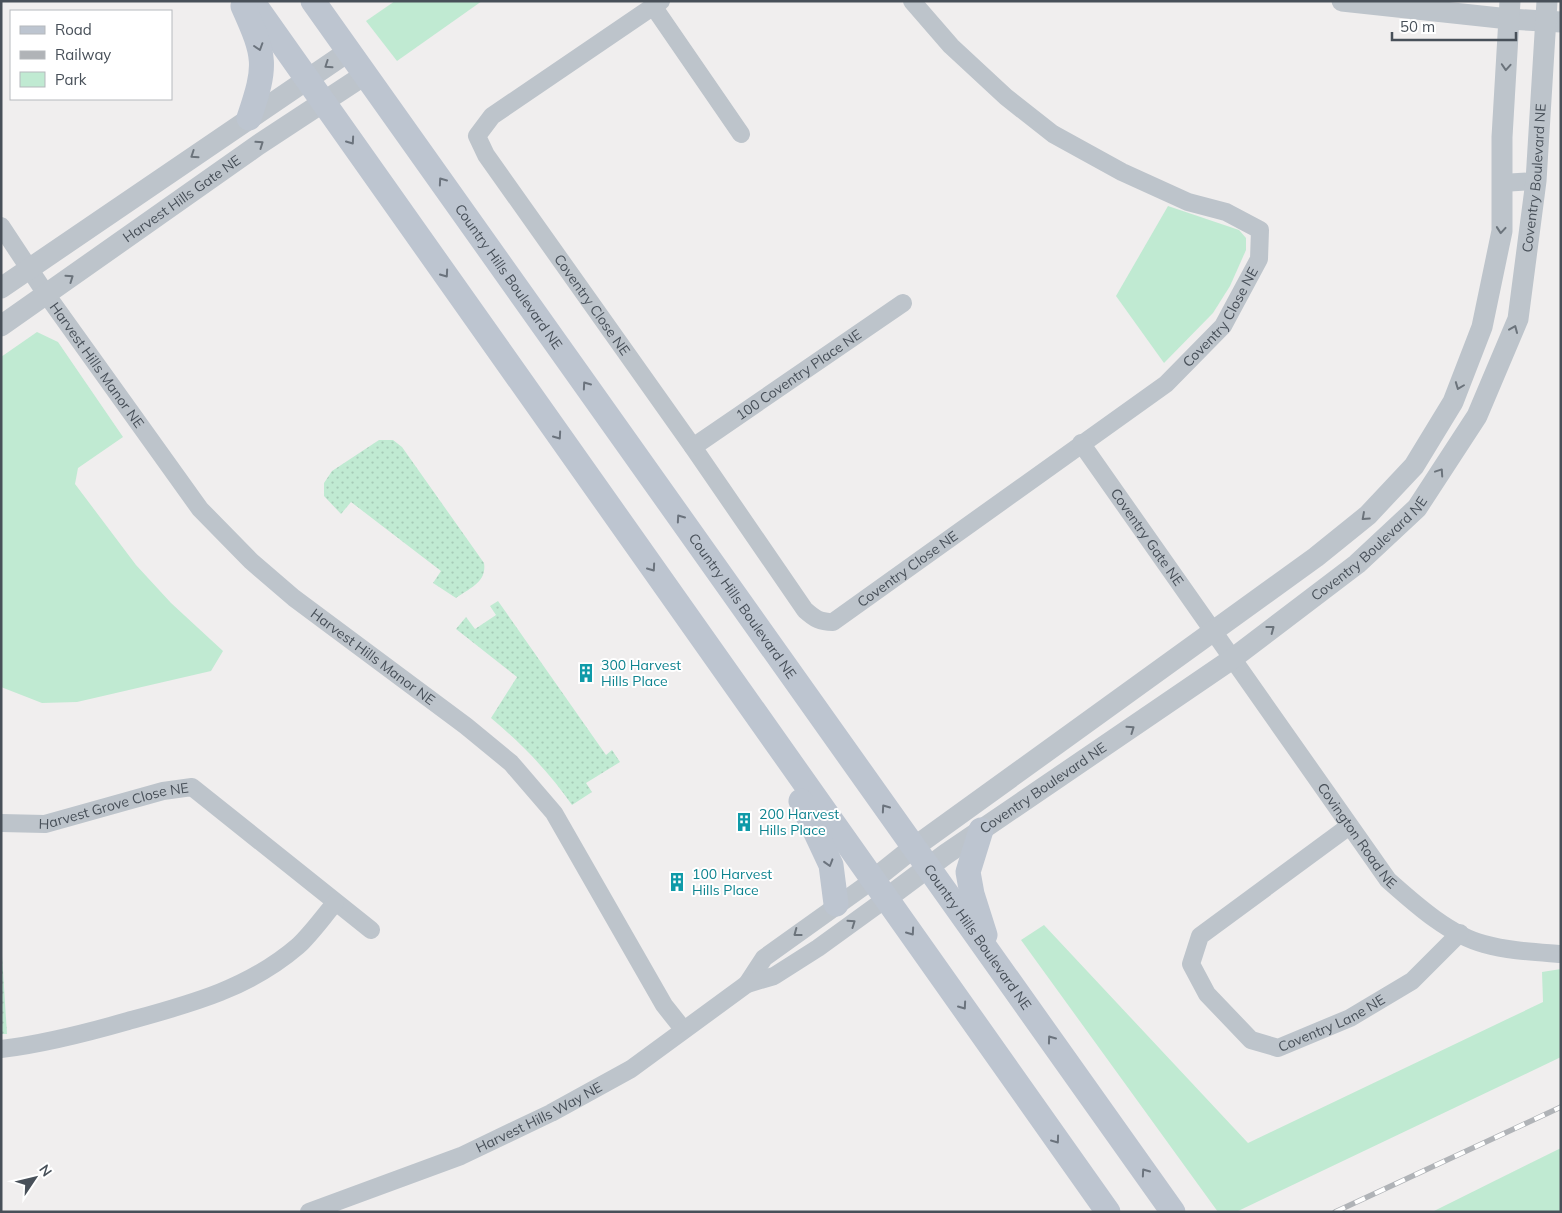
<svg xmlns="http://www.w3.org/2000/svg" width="1562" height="1213" font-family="Mulish,sans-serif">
<defs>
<pattern id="grass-dots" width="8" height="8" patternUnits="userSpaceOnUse" patternTransform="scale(1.25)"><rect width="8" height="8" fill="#c0ead2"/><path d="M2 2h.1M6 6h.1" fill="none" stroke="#a6cab7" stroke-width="1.8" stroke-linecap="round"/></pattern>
</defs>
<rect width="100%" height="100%" fill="#f0eeee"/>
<g fill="url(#grass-dots)">
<path d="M379,440h14l9,7 82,116c3,19 -14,25 -28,35l-23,-15 8,-12 -90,-69 -10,12 -17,-18v-13l8,-12z"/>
<path d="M498,601l108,154 6,-5 8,12 -34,21 6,9 -20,13c-23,-33 -50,-61 -81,-87l26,-41 -61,-48 10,-12 9,12 21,-14 -6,-9z"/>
<polygon points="1,940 7,1034 1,1034"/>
</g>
<g fill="#c0ead2">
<polygon points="395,1 482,1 397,61 366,21"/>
<polygon points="1168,206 1239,230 1246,238 1246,250 1230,286 1213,313 1164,363 1116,296"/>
<polygon points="37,332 58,342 123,437 78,468 75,484 136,565 171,603 223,651 211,671 77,702 42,703 1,687 1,357"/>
<polygon points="1044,925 1248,1143 1543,1002 1542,972 1561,969 1561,1057 1236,1212 1218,1212 1021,940"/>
<polygon points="1561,1148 1561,1212 1432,1212"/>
</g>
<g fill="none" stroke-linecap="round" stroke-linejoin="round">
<g stroke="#bdc4cb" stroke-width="18">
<path id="s1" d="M661,1l-169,115 -15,20 9,19 207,292 112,163c10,9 15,12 28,12l333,-238 57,-58 36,-67 1,-29 -34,-18 -38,-10 -66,-30 -69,-38 -47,-37 -55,-51 -39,-45"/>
<polyline points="653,6 741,134"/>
<polyline points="1502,183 1536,181"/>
<path id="s2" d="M1,226l45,68 154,215 51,52 43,37 172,128 45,37 43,50 110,192 19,24"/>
<path id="s3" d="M1081,443l307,437c26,23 61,55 96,64 25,7 51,8 77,10"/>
<path id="s4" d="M693,447l210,-144"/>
<path id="s5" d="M1,823l44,1 118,-33 29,-4 179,143"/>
<path id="s6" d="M1348,827l-148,109 -9,28 16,30 44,46 27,8 72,-30 62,-37 48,-48"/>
<polyline points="747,984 764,958 873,880"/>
<path d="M1,1049c43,-5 85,-16 127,-28 62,-17 120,-32 170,-75 13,-12 25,-29 37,-43"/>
<path id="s7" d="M309,1212l152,-56 90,-43 80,-44 116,-85 27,-8 44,-28 69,-50"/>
</g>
<g stroke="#bdc4cb" stroke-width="21">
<polyline points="1342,1 1509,19 1561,22"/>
<polyline points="1,288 349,51"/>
<path id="s8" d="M1,326l257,-181 108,-71"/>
<polyline points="873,880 913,848 1316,557 1368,515 1414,466 1453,402 1482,327 1502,231 1502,137 1510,1"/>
<path id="s9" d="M887,898l59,-44 286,-195 125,-95 60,-56 60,-92 41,-97 18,-138 11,-180"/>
</g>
<g stroke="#bdc5d0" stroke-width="25">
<polyline points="252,1 1108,1212"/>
<path id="s10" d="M313,1l860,1211"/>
<path d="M243,6c23,51 24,59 6,112"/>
<polyline points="801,801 831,865 836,904"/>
<polyline points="981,830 968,872 972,894 985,935"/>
</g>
<g stroke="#b0b3b7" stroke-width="5.5">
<polyline id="rail" points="1335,1212 1561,1107"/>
</g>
<use href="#rail" stroke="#fff" stroke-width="4" stroke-dasharray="11" stroke-linecap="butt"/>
</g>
<defs><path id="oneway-chevron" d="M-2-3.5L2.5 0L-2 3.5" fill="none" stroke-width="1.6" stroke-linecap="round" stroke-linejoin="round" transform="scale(1.25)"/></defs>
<g stroke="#6b737d">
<use href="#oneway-chevron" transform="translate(259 47) rotate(72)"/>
<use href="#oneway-chevron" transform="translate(351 141) rotate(55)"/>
<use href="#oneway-chevron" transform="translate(442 181) rotate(-125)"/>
<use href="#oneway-chevron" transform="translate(445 274) rotate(55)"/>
<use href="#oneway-chevron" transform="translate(586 385) rotate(-125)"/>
<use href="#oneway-chevron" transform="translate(558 436) rotate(55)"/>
<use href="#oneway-chevron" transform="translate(680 518) rotate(-125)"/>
<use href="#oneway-chevron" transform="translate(652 568) rotate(55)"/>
<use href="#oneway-chevron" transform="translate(885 808) rotate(-125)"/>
<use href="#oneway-chevron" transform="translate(829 863) rotate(73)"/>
<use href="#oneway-chevron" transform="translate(911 932) rotate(55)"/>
<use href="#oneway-chevron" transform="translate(963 1006) rotate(55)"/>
<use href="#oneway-chevron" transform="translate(1051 1039) rotate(-126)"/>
<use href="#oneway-chevron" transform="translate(1056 1140) rotate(54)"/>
<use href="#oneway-chevron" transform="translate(1145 1172) rotate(-125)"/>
</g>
<g stroke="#6b737b">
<use href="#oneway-chevron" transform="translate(328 65) rotate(146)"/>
<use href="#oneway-chevron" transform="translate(1506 67) rotate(94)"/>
<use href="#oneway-chevron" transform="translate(260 144) rotate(-35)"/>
<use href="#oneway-chevron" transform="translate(194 155) rotate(146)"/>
<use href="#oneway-chevron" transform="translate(1501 230) rotate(95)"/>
<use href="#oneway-chevron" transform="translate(70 278) rotate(-35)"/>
<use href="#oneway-chevron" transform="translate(1514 329) rotate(-67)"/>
<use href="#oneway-chevron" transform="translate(1459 386) rotate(111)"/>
<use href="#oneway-chevron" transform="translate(1440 472) rotate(-56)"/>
<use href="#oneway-chevron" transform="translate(1365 517) rotate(138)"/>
<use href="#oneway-chevron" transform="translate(1271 629) rotate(-37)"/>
<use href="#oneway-chevron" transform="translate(1131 729) rotate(-35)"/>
<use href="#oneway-chevron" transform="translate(852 923) rotate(-35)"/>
<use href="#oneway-chevron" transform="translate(797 933) rotate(143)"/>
</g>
<defs>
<g id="building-bare" transform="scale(1.5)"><path d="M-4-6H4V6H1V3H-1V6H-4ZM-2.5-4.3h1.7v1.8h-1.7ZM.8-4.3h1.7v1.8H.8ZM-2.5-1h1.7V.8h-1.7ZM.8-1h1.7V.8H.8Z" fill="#0f9aa8" stroke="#fff" stroke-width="2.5" paint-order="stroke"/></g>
</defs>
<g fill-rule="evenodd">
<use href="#building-bare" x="586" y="673"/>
<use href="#building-bare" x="744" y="822"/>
<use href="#building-bare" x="677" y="882"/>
</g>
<g text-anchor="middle" stroke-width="4" stroke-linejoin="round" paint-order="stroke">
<g font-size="14" fill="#485059" stroke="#fff">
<text dy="5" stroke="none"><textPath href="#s9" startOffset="1016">Coventry Boulevard NE</textPath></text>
<text dy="5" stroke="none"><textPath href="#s8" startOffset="221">Harvest Hills Gate NE</textPath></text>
<text dy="5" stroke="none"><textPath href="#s10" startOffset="338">Country Hills Boulevard NE</textPath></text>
<text dy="5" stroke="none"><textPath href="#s1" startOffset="434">Coventry Close NE</textPath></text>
<text dy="5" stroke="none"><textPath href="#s1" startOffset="1334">Coventry Close NE</textPath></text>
<text dy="5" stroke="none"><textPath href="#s2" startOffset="169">Harvest Hills Manor NE</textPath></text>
<text dy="5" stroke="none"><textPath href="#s4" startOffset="128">100 Coventry Place NE</textPath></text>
<text dy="5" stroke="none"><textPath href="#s3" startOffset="115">Coventry Gate NE</textPath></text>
<text dy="5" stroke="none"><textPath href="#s9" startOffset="596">Coventry Boulevard NE</textPath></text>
<text dy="5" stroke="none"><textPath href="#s1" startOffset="929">Coventry Close NE</textPath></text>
<text dy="5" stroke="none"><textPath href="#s10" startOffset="742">Country Hills Boulevard NE</textPath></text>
<text dy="5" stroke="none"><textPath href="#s2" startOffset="574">Harvest Hills Manor NE</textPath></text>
<text dy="5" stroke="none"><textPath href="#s9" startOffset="191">Coventry Boulevard NE</textPath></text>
<text dy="5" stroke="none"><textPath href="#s5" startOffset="115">Harvest Grove Close NE</textPath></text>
<text dy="5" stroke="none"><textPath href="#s3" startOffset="480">Covington Road NE</textPath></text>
<text dy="5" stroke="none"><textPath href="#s10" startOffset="1148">Country Hills Boulevard NE</textPath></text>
<text dy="5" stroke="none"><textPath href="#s6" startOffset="398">Coventry Lane NE</textPath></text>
<text dy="5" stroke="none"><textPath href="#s7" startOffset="249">Harvest Hills Way NE</textPath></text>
</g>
<g font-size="14" fill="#0d838f" stroke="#fff" text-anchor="start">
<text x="601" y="670">300 Harvest<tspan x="601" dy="16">Hills Place</tspan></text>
<text x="759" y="819">200 Harvest<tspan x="759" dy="16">Hills Place</tspan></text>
<text x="692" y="879">100 Harvest<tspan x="692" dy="16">Hills Place</tspan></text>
</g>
</g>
<rect width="1562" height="1213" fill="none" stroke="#485059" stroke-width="5"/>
<rect x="10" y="10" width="162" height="90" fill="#ffffff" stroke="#b6b9bd"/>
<rect x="20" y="26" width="25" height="8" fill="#bdc5d0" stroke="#b6b9bd"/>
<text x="55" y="35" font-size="15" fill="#485059">Road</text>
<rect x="20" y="51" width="25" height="8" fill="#b0b3b7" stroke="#b6b9bd"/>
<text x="55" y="60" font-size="15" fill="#485059">Railway</text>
<rect x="20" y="72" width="25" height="15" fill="#c0ead2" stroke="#b6b9bd"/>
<text x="55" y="85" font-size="15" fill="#485059">Park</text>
<g transform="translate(35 1178) rotate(55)" stroke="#ffffff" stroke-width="4" paint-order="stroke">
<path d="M0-4L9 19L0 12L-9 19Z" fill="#485059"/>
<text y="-8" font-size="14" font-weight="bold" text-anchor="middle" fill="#485059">N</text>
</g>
<path d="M1392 32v8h124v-8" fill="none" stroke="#485059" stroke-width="2.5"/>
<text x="1400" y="32" font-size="15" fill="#485059" stroke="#ffffff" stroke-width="4" paint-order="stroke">50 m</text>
</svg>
